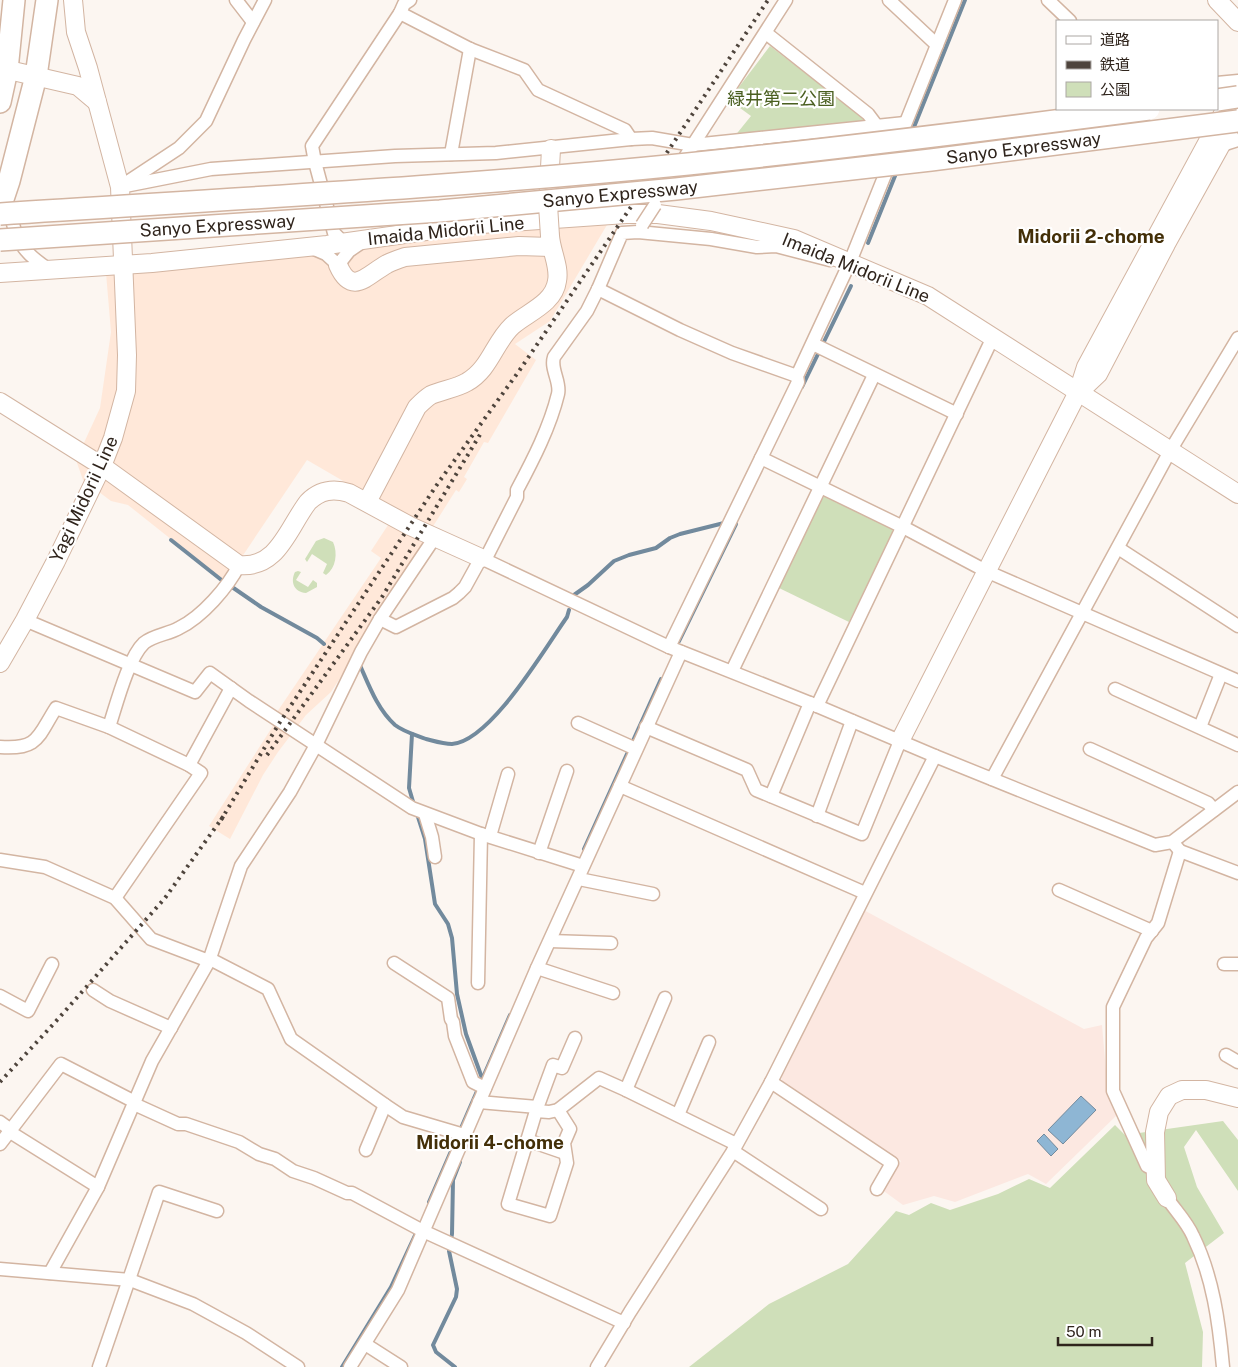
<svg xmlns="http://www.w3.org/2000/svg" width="1238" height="1367" font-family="'Public Sans','Noto Sans JP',sans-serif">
<rect width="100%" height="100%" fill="#fcf6f1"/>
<polygon fill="#ffe8d9" points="617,208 550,321 515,344 478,408 515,344 536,360 488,443 484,442 464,477 467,479 459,492 456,490 425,539 426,546 331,692 306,715 278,752 263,775 230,839 209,826 278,718 275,715 381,558 371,551 390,522 407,518 307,460 225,582 128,505 111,501 83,480 76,460 100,408 111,332 105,261"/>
<polygon fill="#fce8e1" points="860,908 1084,1029 1102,1025 1108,1094 1117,1115 1046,1184 1028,1174 955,1202 934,1196 903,1205 881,1189 901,1161 783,1085 781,1075"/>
<g fill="#cfdfb9">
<polygon points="770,46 861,116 866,125 734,137 751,116 729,100"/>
<polygon points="826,496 892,528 893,533 849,622 779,588 822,498"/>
<path d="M324,538l9,4c5,11 3,26 -7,33l-3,-2 4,-9 -15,-10 -5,8 -2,-3 11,-18z"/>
<path d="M298,571l3,1 -5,8 12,7 5,-7 4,3v4l-11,6c-12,-1 -16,-11 -11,-21z"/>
<polygon points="1223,1121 1238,1140 1238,1191 1196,1130 1184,1147 1197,1187 1224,1233 1185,1263 1203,1332 1202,1367 689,1367 769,1304 848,1264 896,1211 909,1215 931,1203 950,1210 998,1194 1029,1179 1050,1188 1115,1125 1125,1135"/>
</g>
<g fill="#8eb6d4" stroke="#728a9d">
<polygon points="1081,1096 1096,1110 1063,1144 1048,1130"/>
<polygon points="1044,1134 1058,1149 1051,1156 1037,1141"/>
</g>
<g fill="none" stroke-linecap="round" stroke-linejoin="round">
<g stroke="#728a9d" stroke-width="4">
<polyline points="912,132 965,0"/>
<polyline points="868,243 897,171"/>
<polyline points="802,387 851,286"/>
<polyline points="171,540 224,582"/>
<polyline points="232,587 261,607 317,638 324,644"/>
<polyline points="574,595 588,585 614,561 629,555 656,548 670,538 680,534 724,523"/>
<polyline points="679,641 736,524"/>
<path d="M359,663c9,20 18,46 36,62 9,7 21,10 31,14 8,2 17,5 26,5 39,-3 93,-96 115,-127l2,-7"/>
<polyline points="412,734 409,788 414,805"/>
<polyline points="417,814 425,839 435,904 448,924 452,938 457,994 466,1034 482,1078"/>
<polyline points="584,849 661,679"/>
<polyline points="429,1202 510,1015"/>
<polyline points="342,1367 391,1287 417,1231"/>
<polyline points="455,1367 436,1352 433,1345 456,1297 457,1289 449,1251 452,1234 453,1180 460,1162"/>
</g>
<g stroke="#d3b5a2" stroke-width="15">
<g id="street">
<polyline points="236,0 253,22"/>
<polyline points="889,0 937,45"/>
<polyline points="1048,0 1070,21"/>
<polyline points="400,13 470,49 524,70 538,90 625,130 631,139"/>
<polyline points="766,33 868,114 877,126"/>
<polyline points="1217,83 1238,81"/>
<polyline points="1216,143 1222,145 1238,140"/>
<polyline points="451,154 470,49"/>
<polyline points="126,183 179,148 206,121 244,40 265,0"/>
<polyline points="120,187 211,169 395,156 496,153 631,139 652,138 693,145 905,123"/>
<polyline points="662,193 786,0"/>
<path d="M10,209c4,30 14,45 40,61"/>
<polyline points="344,243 334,233 315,162 312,146 400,13 404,4 410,0"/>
<polyline points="312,248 326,254 338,265 349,251 362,242"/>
<polyline points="598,289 680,330 732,353 797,376"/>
<polyline points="813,344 957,414"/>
<polyline points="761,458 903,527 986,571 1238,681"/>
<polyline points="1118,548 1238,626"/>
<path d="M485,560l32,-63v-7c16,-30 33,-63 41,-96 3,-12 -8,-25 -4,-37l33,-46 11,-22 24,-56 16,-1 73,7 46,8 19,-1 54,14"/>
<polyline points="380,619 396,627 453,598 459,593 465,587 481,558 669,647 810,703 935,756 1155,845 1172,842 1238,792"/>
<polyline points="25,620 195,692 210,673 249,701 412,808 481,834 583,866"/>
<polyline points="669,647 798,382 797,376 850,262 955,0"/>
<polyline points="732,671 874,375"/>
<polyline points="1115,689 1238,745"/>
<polyline points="817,706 993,337"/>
<polyline points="578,723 636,749"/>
<path d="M109,727c7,-21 19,-69 35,-84 10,-8 25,-9 35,-15 23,-11 49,-41 60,-63"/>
<polyline points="646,727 747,770 756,790 862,834 900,741"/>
<polyline points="1200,727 1221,674"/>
<path d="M0,747c39,3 38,-11 56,-39l53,19 80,38 12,8 -86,125"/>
<polyline points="1090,749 1208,803 1214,810"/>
<polyline points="189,765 231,688"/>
<polyline points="992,779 1170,451 1238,338"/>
<polyline points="620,786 865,893"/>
<polyline points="771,796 810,703"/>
<polyline points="425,814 432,837 435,857"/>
<polyline points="817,816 852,721"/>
<polyline points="490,836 508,774"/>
<polyline points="1175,845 1180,851 1238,873"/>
<polyline points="539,853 567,771"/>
<polyline points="0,860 45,867 115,898 151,939 209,961"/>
<polyline points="579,879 653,894"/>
<polyline points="1059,890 1152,931"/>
<polyline points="550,941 611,943"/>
<polyline points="210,959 268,989 291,1039 385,1105 403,1117 464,1135"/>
<polyline points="394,963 448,998 451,1019 453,1022 455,1036 473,1082 485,1088"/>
<polyline points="1224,964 1238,964"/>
<polyline points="537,968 613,993"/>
<polyline points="478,983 481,834"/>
<polyline points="93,990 110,1001 171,1028"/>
<polyline points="0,996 28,1011 52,964"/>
<polyline points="1226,1055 1238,1062"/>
<polyline points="771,1082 892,1163 877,1189"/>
<polyline points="626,1090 665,998"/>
<polyline points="479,1102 537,1107"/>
<polyline points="134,1104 178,1124 186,1124 239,1142 259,1154 275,1159 293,1171 314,1178 347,1193 352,1193 423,1231 624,1323"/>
<polyline points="558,1110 570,1129 564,1143 567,1163 550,1216 508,1204 536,1111 553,1065 562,1068 575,1038"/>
<polyline points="536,1111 549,1112 558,1110 599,1078 626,1090 736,1144"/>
<polyline points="678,1115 709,1042"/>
<polyline points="0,1122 11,1130"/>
<polyline points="10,1132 98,1187"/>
<polyline points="527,1140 565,1153"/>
<polyline points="0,1144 61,1064 135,1102"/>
<polyline points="366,1150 385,1105"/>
<polyline points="733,1151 821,1209"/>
<polyline points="1155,1170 1147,1166 1113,1091 1113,1007 1146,938 1158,923 1180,851"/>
<path d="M1167,1198c8,12 20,24 26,38 20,41 26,86 30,131"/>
<polyline points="0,1269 130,1280 193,1304 246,1333 298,1367"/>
<polyline points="50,1273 98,1187 152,1061 209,961 241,866 290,792 316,745 361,652 380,619 435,537"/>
<polyline points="365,1344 401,1367"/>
<polyline points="99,1367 159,1192 217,1211"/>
<polyline points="350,1367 398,1290 537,968 681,652"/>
<polyline points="597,1367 630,1312 733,1151 771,1082 935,756"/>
</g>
</g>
<g stroke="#d3b5a2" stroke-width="20">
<g id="secondary">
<polyline points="1217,0 1238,22"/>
<polyline points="0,68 78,86 97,102"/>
<polyline points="548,205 551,149"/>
<path d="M338,265c14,32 29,10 49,-1 6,-3 12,-5 18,-7l114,-11 32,1"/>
<polyline points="0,273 152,263 327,245 468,225 626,214 658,214 711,221 794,239 928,296 1238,494"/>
<polyline points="1079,392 1098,374 1166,244 1238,114"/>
<path d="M0,402l102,64 137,99c39,4 49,-37 69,-63 12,-12 25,-14 41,-9l61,33 71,32"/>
<path d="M367,502l50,-95c4,-4 9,-9 14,-12 12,-5 26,-7 36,-13 23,-13 27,-39 45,-56 14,-13 42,-22 45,-45 3,-14 -6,-30 -7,-45"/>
<polyline points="0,663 25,620 56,561 102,466 113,438 126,391 127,355 120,187 88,68 76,32 73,0"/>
<polyline points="900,741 1078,392 1086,367 1238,86"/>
<polyline points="1167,1198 1156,1180 1155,1132 1159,1112 1169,1096 1182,1090 1206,1090 1238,1098"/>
</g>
</g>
<g stroke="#d3b5a2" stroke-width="24">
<g id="highway">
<polyline points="0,102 7,70 14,0"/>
<polyline points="0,208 9,181 36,76 47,0"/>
</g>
</g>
<use href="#street" stroke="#fff" stroke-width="12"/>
<use href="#secondary" stroke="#fff" stroke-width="18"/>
<use href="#highway" stroke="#fff" stroke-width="21"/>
<g stroke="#4e443c" stroke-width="4" stroke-dasharray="2.5 5" stroke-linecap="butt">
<polyline points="267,755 382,597 481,433"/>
<polyline points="221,820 280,722 436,486 519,371 633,204 768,0"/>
<polyline points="0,1082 58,1019 165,898 225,814"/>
</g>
<g stroke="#d3b5a2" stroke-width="15" stroke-linecap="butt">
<polyline id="street-bridge" points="642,225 655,205"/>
</g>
<g stroke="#d3b5a2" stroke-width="20" stroke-linecap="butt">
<polyline id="secondary-bridge" points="548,205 550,236"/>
</g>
<g stroke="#d3b5a2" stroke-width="24" stroke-linecap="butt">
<g id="highway-bridge">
<polyline points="1217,100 1238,97"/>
<path d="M0,214c229,-15 459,-27 688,-50 154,-16 307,-35 461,-55"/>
<path id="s1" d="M0,240l440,-29 236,-22 255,-29 307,-39"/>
</g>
</g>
<use href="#street-bridge" stroke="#fff" stroke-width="12"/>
<use href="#secondary-bridge" stroke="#fff" stroke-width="18"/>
<use href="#highway-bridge" stroke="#fff" stroke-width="21"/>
</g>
<g text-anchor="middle" stroke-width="4.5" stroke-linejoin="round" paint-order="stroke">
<g font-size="18" fill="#4a5f20" stroke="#fff">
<text x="781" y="105">緑井第二公園</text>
</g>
<g font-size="18" fill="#2f241c" stroke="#fff">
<text dy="6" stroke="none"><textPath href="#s1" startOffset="1028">Sanyo Expressway</textPath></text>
<text dy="6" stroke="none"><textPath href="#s1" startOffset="622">Sanyo Expressway</textPath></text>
<text dy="6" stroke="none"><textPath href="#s1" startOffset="218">Sanyo Expressway</textPath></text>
<text transform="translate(446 231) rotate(-6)" y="6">Imaida Midorii Line</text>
<text transform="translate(856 268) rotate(22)" y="6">Imaida Midorii Line</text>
<text transform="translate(84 499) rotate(-65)" y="6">Yagi Midorii Line</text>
</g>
<g font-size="19" font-weight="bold" fill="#432f08" stroke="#fff">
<text x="1091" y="243">Midorii 2-chome</text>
<text x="490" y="1149">Midorii 4-chome</text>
</g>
</g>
<rect x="1056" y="20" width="162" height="90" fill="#ffffff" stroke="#aca7a4"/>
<rect x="1066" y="36" width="25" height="8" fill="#ffffff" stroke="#aca7a4"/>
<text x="1100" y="45" font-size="15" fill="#2f241c">道路</text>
<rect x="1066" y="61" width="25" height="8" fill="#4e443c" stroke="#aca7a4"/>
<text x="1100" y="70" font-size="15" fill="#2f241c">鉄道</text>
<rect x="1066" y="82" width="25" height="15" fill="#cfdfb9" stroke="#aca7a4"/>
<text x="1100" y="95" font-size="15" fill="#2f241c">公園</text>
<path d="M1058 1337v8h94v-8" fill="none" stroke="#2f241c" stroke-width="2.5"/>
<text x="1066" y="1337" font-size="15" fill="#2f241c" stroke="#ffffff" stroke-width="4" paint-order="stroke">50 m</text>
</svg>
